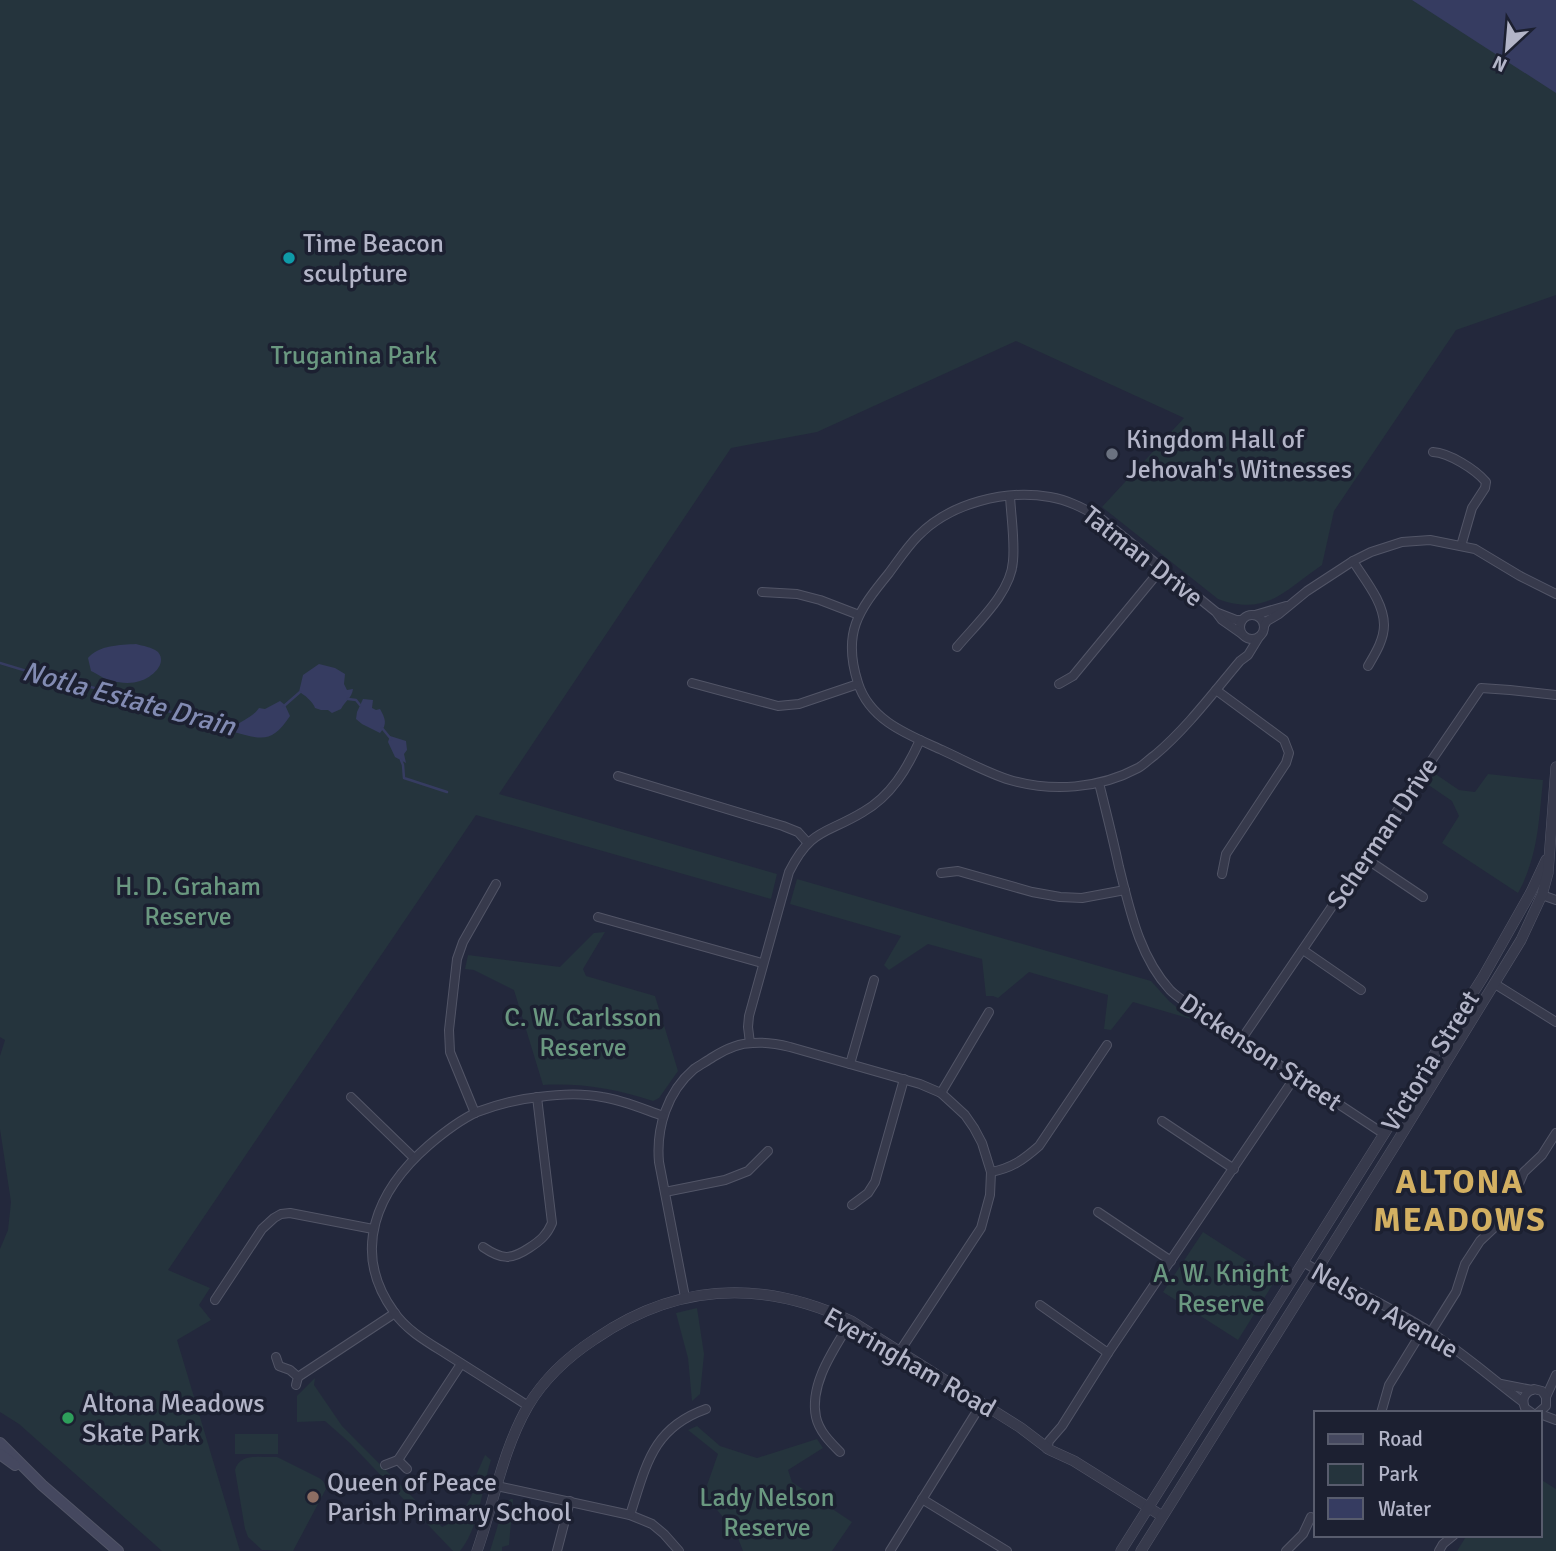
<svg xmlns="http://www.w3.org/2000/svg" width="1556" height="1551" font-family="Signika,sans-serif">
<rect width="100%" height="100%" fill="#23283c"/>
<g fill="#25343d">
<path d="M0,0h1556v295l-100,35 -122,181 -12,54c-37,25 -55,52 -104,34l-116,-92 82,-89 -168,-77 -199,91 -86,16 -232,346 278,80 -6,25 -295,-84 -308,455 42,18 -11,17 12,15 -34,20 63,211h-78l-143,-127 -19,-12v-163l8,-19 3,-28 -11,-73v-73l5,-16 -5,-3z"/>
<path d="M1434,773l25,17 16,2 13,-18 55,6c-4,40 -5,77 -25,113l-76,-50 17,-27 -7,-15 -25,-17z"/>
<polygon points="797,879 1151,981 1169,1001 1191,1019 1133,1002 1111,1030 1104,1029 1108,995 1029,972 998,998 993,996 986,996 982,959 928,944 889,970 884,965 901,936 790,904"/>
<path d="M605,932l-22,37 3,7 69,20 23,75 -19,27 -6,3c-37,-12 -71,-18 -110,-16l-29,-95 -40,-20 -9,-1 3,-14 92,12 34,-34z"/>
<polygon points="1203,1232 1276,1279 1238,1340 1163,1292"/>
<polygon points="697,1308 704,1354 700,1394 692,1401 688,1358 676,1313"/>
<path d="M315,1378l-1,7 28,41 100,101 17,-8 13,-24 5,-22 8,-18 6,5c-9,28 -12,68 -31,91h-7l-103,-108 -25,-22 -28,1v-26z"/>
<polygon points="697,1426 720,1446 757,1458 817,1439 823,1448 788,1470 792,1482 852,1522 832,1551 743,1551 736,1533 704,1494 718,1454 688,1430"/>
<rect x="235" y="1434" width="43" height="20"/>
<path d="M277,1457l42,21c5,3 6,5 7,11l-33,62 -31,-1 -14,-13 -3,-8 -10,-59c5,-18 27,-12 42,-13z"/>
<polygon points="1540,1479 1556,1489 1556,1551 1457,1551 1467,1535 1540,1535"/>
<polygon points="511,1499 513,1499 509,1545 502,1547 502,1551 490,1551 505,1502"/>
</g>
<g fill="#363c61">
<polygon points="1412,0 1556,0 1556,93"/>
<path d="M136,644c7,2 16,3 22,8 10,12 -7,26 -18,29 -8,3 -20,2 -28,0 -7,-1 -14,-7 -21,-10l-3,-13c11,-13 32,-13 48,-14z"/>
<path d="M319,664l16,4 10,6 -1,10 3,6 6,-1c-1,9 -8,12 -12,20l-9,4 -4,-3h-7l-6,-2c-1,-5 -11,-14 -16,-16l4,-17z"/>
<path d="M363,699l10,1 -1,8 4,2 4,-1c5,9 8,15 0,24l-18,-9 -6,-5 1,-7z"/>
<path d="M280,701l5,4 5,11c-18,27 -27,24 -56,16l-1,-2c6,-10 19,-11 26,-22l6,1z"/>
<polygon points="390,736 406,741 407,750 404,754 406,763 395,757 388,742"/>
</g>
<g fill="none" stroke-linecap="round" stroke-linejoin="round">
<g stroke="#363c61" stroke-width="2.5">
<polyline points="0,663 53,679 69,681 123,696 189,718 234,730"/>
<polyline points="348,699 356,700 360,705"/>
<polyline points="284,706 300,692"/>
<polyline points="382,728 391,739"/>
<polyline points="401,760 403,765 404,778 447,792"/>
</g>
<g stroke="#525567" stroke-width="10">
<g id="minor">
<path d="M1433,452c16,1 42,17 53,30l-1,6 -13,20 -11,38"/>
<path d="M1353,561c11,18 31,41 31,64 0,15 -9,29 -16,41"/>
<polyline points="762,592 797,594 820,600 859,615"/>
<polyline points="1218,613 1236,620 1242,620"/>
<circle cx="1252" cy="627" r="12"/>
<polyline points="1255,615 1286,606"/>
<polyline points="1264,626 1267,621 1279,614 1307,591 1353,561 1371,552 1402,542 1430,540 1475,549 1520,576 1556,594"/>
<path d="M1242,634l-20,-14 -6,-8 -117,-95c-16,-9 -31,-17 -49,-20 -44,-8 -100,6 -132,39 -11,11 -20,25 -29,37 -31,38 -47,60 -31,110 12,38 51,52 84,67 22,10 45,23 68,30 42,12 89,9 128,-12 6,-3 11,-9 17,-13 32,-27 58,-62 85,-94l8,-6 11,-18"/>
<path d="M957,647c20,-24 54,-54 56,-86 2,-20 -2,-45 -3,-65"/>
<polyline points="692,683 778,706 799,704 858,684"/>
<polyline points="1059,684 1073,676 1162,568"/>
<polyline points="1216,690 1284,740 1289,753 1286,763 1226,854 1222,874"/>
<polyline points="618,776 783,826 798,832 807,842"/>
<path d="M1099,783c7,28 14,56 20,84 11,43 20,89 51,123 7,7 17,13 26,20l188,124"/>
<polyline points="1365,858 1423,897"/>
<polyline points="941,873 958,871 1032,892 1060,897 1082,898 1125,890"/>
<polyline points="1542,895 1556,900"/>
<polyline points="598,917 762,963"/>
<polyline points="1303,950 1361,990"/>
<polyline points="1495,984 1556,1022"/>
<polyline points="1241,1040 1481,688 1510,690 1556,695"/>
<path d="M750,1043l-2,-16 1,-11 40,-144c22,-44 36,-37 74,-60 28,-16 44,-43 57,-72"/>
<polyline points="850,1064 874,980"/>
<polyline points="941,1093 989,1012"/>
<polyline points="351,1097 414,1158"/>
<polyline points="475,1113 450,1052 449,1030 457,959 463,942 496,884"/>
<polyline points="1162,1121 1234,1169"/>
<path d="M991,1172c21,-4 32,-12 48,-26l68,-101"/>
<polyline points="1518,1186 1524,1172 1542,1155 1556,1133"/>
<polyline points="665,1192 725,1180 748,1171 768,1151"/>
<polyline points="852,1205 868,1193 875,1182 904,1079"/>
<polyline points="1098,1212 1171,1261"/>
<path d="M483,1247c19,13 28,13 46,1 11,-7 18,-13 23,-25l-15,-126"/>
<path d="M1303,1262c41,24 84,43 124,68 34,21 64,48 96,72"/>
<path d="M685,1297l-26,-135c-3,-34 8,-70 35,-93 6,-4 13,-8 19,-12 11,-7 27,-14 40,-14 12,-1 25,1 37,4l130,37 21,9 11,10 13,12 9,13 8,15 9,29 -1,23 -9,33 -81,123"/>
<polyline points="215,1300 262,1229 274,1218 281,1214 290,1213 373,1229"/>
<polyline points="1040,1305 1108,1353"/>
<polyline points="1431,1332 1456,1292 1465,1264 1480,1241 1498,1224 1505,1211"/>
<polyline points="276,1357 279,1366 290,1370 298,1377 296,1385"/>
<polyline points="298,1377 395,1313"/>
<polyline points="1501,1384 1532,1390"/>
<polyline points="1546,1397 1556,1375"/>
<path d="M528,1406c-26,-17 -53,-34 -80,-51 -19,-12 -41,-24 -54,-43 -44,-61 -17,-122 35,-167 14,-12 31,-25 48,-33 19,-7 41,-13 62,-15 21,-3 43,-4 63,0 21,3 41,12 61,19"/>
<polyline points="1381,1413 1389,1385 1424,1328"/>
<path d="M1532,1413l-7,-5c-4,-9 0,-16 9,-19l8,2 4,6v9l-8,7"/>
<polyline points="1540,1414 1556,1420"/>
<polyline points="1047,1449 1049,1441 1062,1426 1108,1353 1295,1077"/>
<path d="M840,1452c-10,-10 -21,-21 -24,-35 -7,-34 19,-69 35,-96"/>
<polyline points="398,1460 461,1364"/>
<polyline points="385,1465 398,1460 407,1469"/>
<polyline points="497,1486 630,1515 652,1524 664,1534 679,1551"/>
<polyline points="922,1499 1007,1551"/>
<path d="M630,1515c16,-49 22,-87 76,-106"/>
<polyline points="557,1551 570,1501"/>
<polyline points="890,1551 982,1403"/>
<polyline points="1286,1551 1303,1534 1311,1517"/>
<polyline points="1439,1551 1443,1544 1454,1535"/>
</g>
</g>
<g stroke="#525567" stroke-width="11">
<g id="tertiary">
<path d="M477,1551c17,-48 25,-100 51,-145 16,-27 41,-50 67,-67 81,-56 167,-60 256,-18l170,107 29,22 24,11 88,55"/>
<polyline points="1121,1551 1483,977 1531,892 1546,860"/>
<polyline points="1141,1551 1397,1142 1521,940 1542,895 1548,873 1556,767"/>
</g>
</g>
<g stroke="#525567" stroke-width="12">
<g id="secondary">
<polyline points="0,1443 42,1485 118,1551"/>
<polyline points="0,1454 15,1465"/>
</g>
</g>
<use href="#minor" stroke="#373a4c" stroke-width="8"/>
<use href="#tertiary" stroke="#373a4c" stroke-width="10"/>
<use href="#secondary" stroke="#45485f" stroke-width="10"/>
</g>
<circle fill="#0f9aa8" stroke="#1c2031" stroke-width="2.5" cx="289" cy="258" r="7"/>
<circle fill="#6b7280" stroke="#1c2031" stroke-width="2.5" cx="1112" cy="454" r="7"/>
<circle fill="#2e9e5b" stroke="#1c2031" stroke-width="2.5" cx="68" cy="1418" r="7"/>
<circle fill="#8d6e63" stroke="#1c2031" stroke-width="2.5" cx="313" cy="1497" r="7"/>
<g text-anchor="middle" stroke-width="7" stroke-linejoin="round" paint-order="stroke">
<g font-size="26" fill="#b3b5c8" stroke="#1c2031" text-anchor="start">
<text x="303" y="252">Time Beacon<tspan x="303" dy="30">sculpture</tspan></text>
<text x="1126" y="448">Kingdom Hall of<tspan x="1126" dy="30">Jehovah's Witnesses</tspan></text>
<text x="82" y="1412">Altona Meadows<tspan x="82" dy="30">Skate Park</tspan></text>
<text x="327" y="1491">Queen of Peace<tspan x="327" dy="30">Parish Primary School</tspan></text>
</g>
<g font-size="26" fill="#6a9880" stroke="#1c2031">
<text x="354" y="364">Truganina Park</text>
<text x="188" y="895">H. D. Graham<tspan x="188" dy="30">Reserve</tspan></text>
<text x="583" y="1026">C. W. Carlsson<tspan x="583" dy="30">Reserve</tspan></text>
<text x="1221" y="1282">A. W. Knight<tspan x="1221" dy="30">Reserve</tspan></text>
<text x="767" y="1506">Lady Nelson<tspan x="767" dy="30">Reserve</tspan></text>
</g>
<g font-size="26" fill="#b3b5c8" stroke="#1c2031">
<text transform="translate(1143 556) rotate(38)" y="9">Tatman Drive</text>
<text transform="translate(1382 833) rotate(-56)" y="9">Scherman Drive</text>
<text transform="translate(1261 1052) rotate(34)" y="9">Dickenson Street</text>
<text transform="translate(1430 1061) rotate(-58)" y="9">Victoria Street</text>
<text transform="translate(1385 1310) rotate(30)" y="9">Nelson Avenue</text>
<text transform="translate(910 1362) rotate(30)" y="9">Everingham Road</text>
</g>
<g font-size="28" font-style="italic" fill="#828bb3" stroke="#1c2031">
<text transform="translate(129 698) rotate(15)" y="10">Notla Estate Drain</text>
</g>
<g font-size="33" font-weight="bold" letter-spacing="2" fill="#d3b062" stroke="#1c2031">
<text x="1460" y="1193">ALTONA<tspan x="1460" dy="38">MEADOWS</tspan></text>
</g>
</g>
<rect x="1314" y="1411" width="228" height="126" fill="#1c2031" stroke="#585c6d" stroke-width="2"/>
<rect x="1328" y="1434" width="35" height="10" fill="#45485f" stroke="#585c6d" stroke-width="2"/>
<text x="1378" y="1446" font-size="21" fill="#b3b5c8">Road</text>
<rect x="1328" y="1464" width="35" height="21" fill="#25343d" stroke="#585c6d" stroke-width="2"/>
<text x="1378" y="1481" font-size="21" fill="#b3b5c8">Park</text>
<rect x="1328" y="1498" width="35" height="21" fill="#363c61" stroke="#585c6d" stroke-width="2"/>
<text x="1378" y="1516" font-size="21" fill="#b3b5c8">Water</text>
<g transform="translate(1507 49) rotate(206)" stroke="#1c2031" stroke-width="5" paint-order="stroke">
<path d="M0-5L12 26L0 18L-12 26Z" fill="#b3b5c8"/>
<text y="-10" font-size="19" font-weight="bold" text-anchor="middle" fill="#b3b5c8">N</text>
</g>
</svg>
